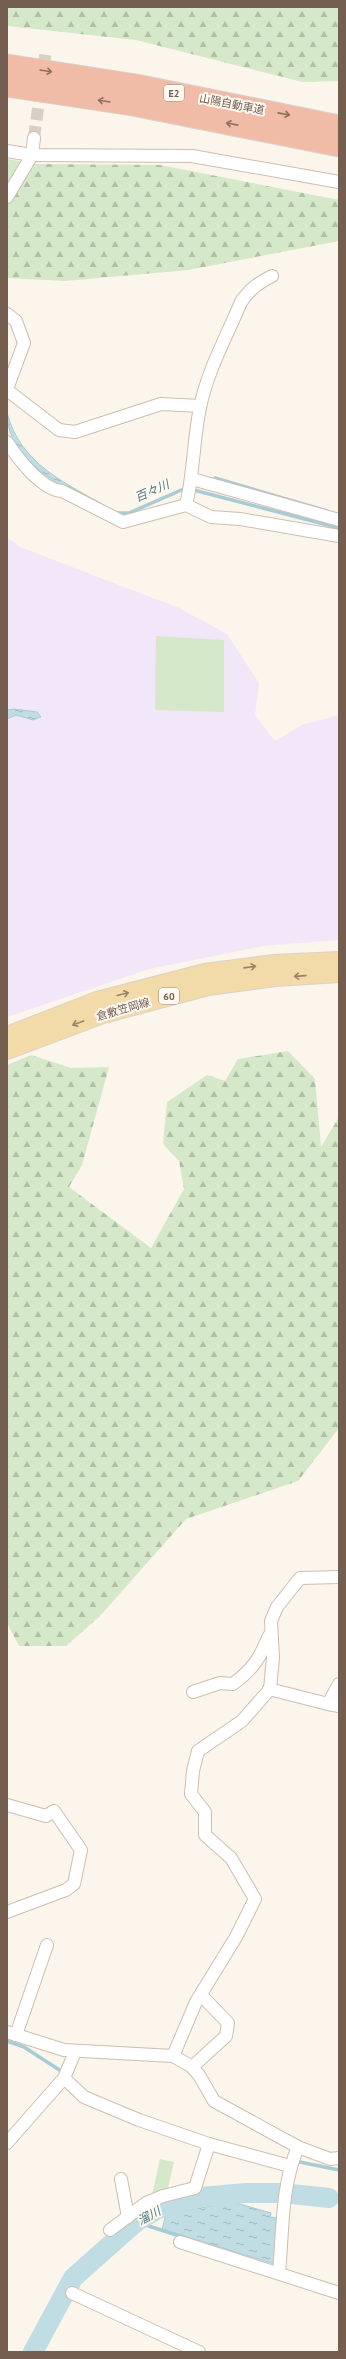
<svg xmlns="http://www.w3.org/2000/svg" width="346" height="2359" font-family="'PT Sans','Noto Sans JP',sans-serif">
<defs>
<pattern id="forest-firs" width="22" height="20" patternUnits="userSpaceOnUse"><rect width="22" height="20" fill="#d5e8ca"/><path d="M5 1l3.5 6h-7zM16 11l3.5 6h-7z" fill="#b1bfa6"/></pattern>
<pattern id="water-ripples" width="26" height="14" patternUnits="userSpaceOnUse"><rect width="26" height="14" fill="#c0dde4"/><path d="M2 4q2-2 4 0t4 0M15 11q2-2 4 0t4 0" fill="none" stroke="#a1b6bb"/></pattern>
</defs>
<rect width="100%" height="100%" fill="#fbf5eb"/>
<polygon fill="#f2e7f8" points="7,537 20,547 179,608 227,634 259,683 255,715 275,741 302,725 339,715 339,940 263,946 149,969 7,1017"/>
<g fill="url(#forest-firs)">
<polygon points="7,7 339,7 339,81 303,82 136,40 7,26"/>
<polygon points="7,159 38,164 160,165 339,200 339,241 188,270 65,281 7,278"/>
<polygon points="288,1051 315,1079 321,1147 339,1117 339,1428 298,1481 186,1519 100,1616 66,1646 19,1646 7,1623 7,1065 31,1055 71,1068 109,1067 82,1165 69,1187 151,1248 184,1189 179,1161 163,1144 167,1102 207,1075 225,1081 238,1059"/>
</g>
<g fill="#d5e8ca">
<polygon points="156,636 224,640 224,712 155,710"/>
<polygon points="160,2159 174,2162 168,2188 152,2195"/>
</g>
<g fill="url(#water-ripples)" stroke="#a7ccd5">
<path d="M7,413c14,52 59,70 102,95l-1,4c-38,-22 -101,-48 -101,-99z"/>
<polygon points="14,709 37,712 41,717 33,720 16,715 7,719 7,710"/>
<polygon points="233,2202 271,2213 270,2217 279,2218 274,2264 162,2229 166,2214"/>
</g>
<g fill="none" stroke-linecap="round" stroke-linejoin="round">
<g stroke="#a7ccd5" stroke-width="3.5">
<polyline points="215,478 327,511"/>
<polyline points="117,513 129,513 186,488 339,528"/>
<polyline points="7,2041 24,2047 64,2073"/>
<polyline points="295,2161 339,2170"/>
<polyline points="329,2198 339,2199"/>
<polyline points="136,2222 183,2237"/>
</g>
<polyline stroke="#c0dde4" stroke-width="20" points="33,2352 73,2278 136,2222 158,2209 201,2197 246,2193 282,2193 329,2198"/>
<polyline stroke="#d9cfc4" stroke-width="12" stroke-dasharray="12 6" stroke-linecap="butt" points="34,138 46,49"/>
<g stroke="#cdbeb1" stroke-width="14">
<g id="street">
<polyline points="7,151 32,155 192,156 339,182"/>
<polyline points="7,197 32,155 34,138"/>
<polyline points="7,314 16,321 24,343 7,389"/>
<polyline points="7,390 59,430 75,432 161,404 200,406"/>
<path d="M7,442c11,17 35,48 55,49l61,31 63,-17 25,12 29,2 99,17"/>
<polyline points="192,479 339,520"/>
<path d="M186,505c8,-32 7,-65 14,-97 7,-37 27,-72 41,-106 9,-13 17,-19 31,-26"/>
<polyline points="339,1684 328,1704 339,1706"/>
<polyline points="269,1689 328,1704"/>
<path d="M193,1692l27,-9 13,1c12,-9 22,-18 28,-31 4,-7 5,-13 10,-20"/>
<polyline points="7,1805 46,1816 54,1811 81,1850 74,1884 66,1890 7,1912"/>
<polyline points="7,2032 64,2050 173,2056 191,2066 199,2075 214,2101 298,2147 330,2159 339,2158"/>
<polyline points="16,2035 47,1945"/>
<polyline points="173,2056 196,2002 236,1937 255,1899 231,1858 205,1835 205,1812 191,1794 193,1771 198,1751 242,1721 270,1689 273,1658 271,1621 277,1607 300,1578 339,1577"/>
<polyline points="192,2067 226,2036 228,2023 201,1995"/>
<polyline points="64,2078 84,2097 139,2120 209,2144 290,2166"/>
<polyline points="7,2143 64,2078 75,2052"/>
<polyline points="121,2179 128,2217"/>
<polyline points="110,2230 146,2203 163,2196 195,2188 209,2144"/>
<polyline points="180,2242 339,2293"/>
<path d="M279,2273c4,-42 2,-87 19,-126"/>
<polyline points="72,2293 199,2352"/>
</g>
</g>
<g stroke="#d8d2ce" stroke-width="20">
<g id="primary">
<polyline points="7,1036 97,1001 205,973 274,964 339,961"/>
<polyline points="7,1050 103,1014 208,986 275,977 339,973"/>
</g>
</g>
<g stroke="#d8d2ce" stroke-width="23">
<g id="highway">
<polyline points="7,65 136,85 339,126"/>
<polyline points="7,86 133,105 339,146"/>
</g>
</g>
<use href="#street" stroke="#fff" stroke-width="12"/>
<use href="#primary" stroke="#f3daa9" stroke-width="18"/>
<use href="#highway" stroke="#f0bca7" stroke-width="21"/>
</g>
<defs><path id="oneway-shaft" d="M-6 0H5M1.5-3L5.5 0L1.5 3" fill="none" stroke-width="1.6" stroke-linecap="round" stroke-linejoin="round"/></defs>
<g stroke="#8d7161">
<use href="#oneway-shaft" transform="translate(46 71) rotate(9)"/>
<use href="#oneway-shaft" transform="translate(104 101) rotate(-171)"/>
<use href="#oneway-shaft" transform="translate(284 114) rotate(11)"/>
<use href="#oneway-shaft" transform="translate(232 124) rotate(-169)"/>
</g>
<g stroke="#9a836a">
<use href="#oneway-shaft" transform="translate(250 967) rotate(-8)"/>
<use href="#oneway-shaft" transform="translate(300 976) rotate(176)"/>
<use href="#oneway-shaft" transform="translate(123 994) rotate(-14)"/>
<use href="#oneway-shaft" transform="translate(78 1023) rotate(160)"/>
</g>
<g text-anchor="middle" stroke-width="4" stroke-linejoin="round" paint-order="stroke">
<g fill="#fef9f1" stroke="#9d8c80" stroke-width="1">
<rect x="164" y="85" width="20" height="16" rx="3"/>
<rect x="159" y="988" width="20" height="16" rx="3"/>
</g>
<g font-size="10" font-weight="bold" fill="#745e4f">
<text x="174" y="97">E2</text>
<text x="169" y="1000">60</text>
</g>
<g font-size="11" fill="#745e4f" stroke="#fef9f1">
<text transform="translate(232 104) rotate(11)" y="4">山陽自動車道</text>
<text transform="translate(123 1009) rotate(-16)" y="4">倉敷笠岡線</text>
</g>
<g font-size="12" font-style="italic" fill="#4b7a85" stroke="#fef9f1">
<text transform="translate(152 491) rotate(-24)" y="4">百々川</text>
<text transform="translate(149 2216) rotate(-29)" y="4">溜川</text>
</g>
</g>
<rect width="346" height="2359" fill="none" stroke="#745e4f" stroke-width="16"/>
</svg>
